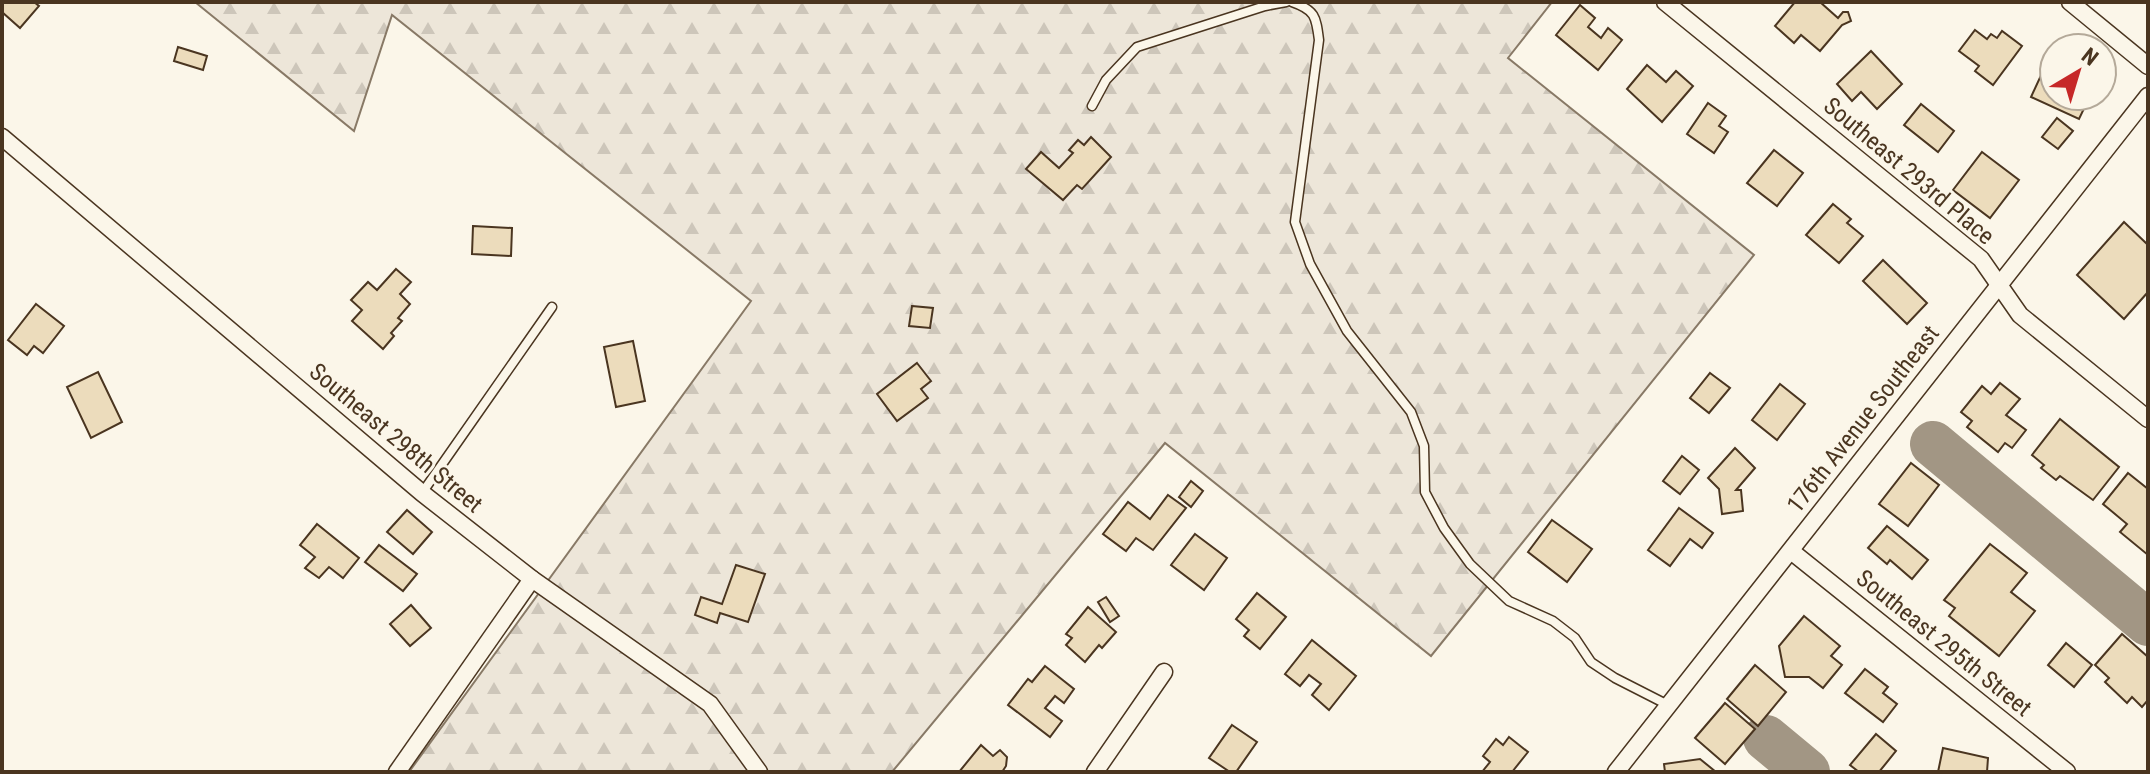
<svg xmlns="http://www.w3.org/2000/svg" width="2150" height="774" font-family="'Roboto Condensed',sans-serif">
<defs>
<pattern id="forest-firs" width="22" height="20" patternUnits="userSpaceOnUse" patternTransform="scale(2)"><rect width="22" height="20" fill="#ede6d9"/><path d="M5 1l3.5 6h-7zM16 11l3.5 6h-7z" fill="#cdc6ba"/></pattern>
</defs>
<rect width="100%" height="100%" fill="#fbf6e9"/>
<polygon fill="url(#forest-firs)" stroke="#887966" stroke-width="2" points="195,2 1552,2 1508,58 1754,255 1431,656 1165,443 892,772 409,772 751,301 392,15 354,131"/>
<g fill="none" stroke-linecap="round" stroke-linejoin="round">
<g stroke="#a29684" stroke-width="46">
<polyline points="1933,444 2148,623"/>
<polyline points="1766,738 1807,772"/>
</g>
</g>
<g fill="#ecdcbc" stroke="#4a3520" stroke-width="2">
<polygon points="2,2 34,2 39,6 20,28 2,12"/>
<polygon points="1795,2 1820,2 1838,18 1843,12 1848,12 1851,21 1842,25 1820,51 1801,35 1794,43 1775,26"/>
<polygon points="1580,5 1595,18 1588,27 1601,38 1608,28 1622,40 1598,70 1556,35"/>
<polygon points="1975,30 1987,39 1991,34 1997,38 2002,31 2022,46 1993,85 1975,71 1979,66 1959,51"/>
<polygon points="178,47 207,56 203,70 174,61"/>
<polygon points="1871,51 1902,84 1877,109 1861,92 1852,101 1837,84"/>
<polygon points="2049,58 2054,60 2054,96 2090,96 2079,119 2031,97"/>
<polygon points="1647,65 1666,82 1676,71 1693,86 1662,122 1627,89"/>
<polygon points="1708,103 1726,116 1719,126 1728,132 1714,153 1687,134"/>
<polygon points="1921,104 1954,131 1938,152 1904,125"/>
<polygon points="2057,118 2073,131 2058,149 2042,137"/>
<polygon points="1091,137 1111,157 1082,189 1077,185 1063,200 1026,169 1041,152 1059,168 1073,153 1069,150 1078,140 1084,145"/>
<polygon points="1774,150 1803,173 1777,206 1747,183"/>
<polygon points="1982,152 2019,180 1990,218 1953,190"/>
<polygon points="1833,204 1851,219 1847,223 1863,236 1839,263 1806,235"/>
<polygon points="2124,222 2148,245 2148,292 2124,319 2077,275"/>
<polygon points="473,226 512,228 511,256 472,254"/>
<polygon points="1883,260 1927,303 1907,324 1863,281"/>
<polygon points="396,269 411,282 400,294 410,304 398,318 402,321 391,333 394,336 383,349 352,321 362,310 351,300 368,282 377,290"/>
<polygon points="36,304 64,326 43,353 34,346 27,355 8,340"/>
<polygon points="912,306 933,308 930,328 909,326"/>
<polygon points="633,341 645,401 616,407 604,347"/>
<polygon points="917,363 931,381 921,389 928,398 897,421 877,394"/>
<polygon points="98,372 122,422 91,438 67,387"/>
<polygon points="1710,373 1730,388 1709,413 1690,398"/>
<polygon points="2000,383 2020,399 2006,415 2026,430 2012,448 2005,443 1998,452 1967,427 1972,421 1961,412 1982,386 1991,394"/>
<polygon points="1780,384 1805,404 1777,440 1752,420"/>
<polygon points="2060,419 2119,467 2093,500 2060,476 2056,480 2041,468 2044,465 2032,455"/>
<polygon points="1735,448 1755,468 1736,490 1741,490 1743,511 1722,514 1719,489 1708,478"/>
<polygon points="1682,456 1699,470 1680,494 1663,481"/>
<polygon points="1911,463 1939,485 1908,526 1879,504"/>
<polygon points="2128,473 2148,489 2148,555 2120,532 2127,524 2103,504"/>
<polygon points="1191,481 1203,491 1191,507 1179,497"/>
<polygon points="1168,495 1186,508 1153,550 1136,538 1126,551 1103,534 1128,502 1150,519"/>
<polygon points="1679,508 1713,533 1702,548 1690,539 1670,566 1648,550"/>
<polygon points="407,510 432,532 413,554 387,532"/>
<polygon points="1552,520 1592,549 1567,582 1528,552"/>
<polygon points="317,524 359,558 343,578 329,567 319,578 305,568 315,557 300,545"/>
<polygon points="1887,526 1928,560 1912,579 1890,560 1887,564 1868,548"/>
<polygon points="1195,534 1227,558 1204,590 1171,565"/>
<polygon points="1990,544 2027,573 2011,592 2035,611 1999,656 1949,616 1955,608 1944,600"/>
<polygon points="379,545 417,574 403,591 365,562"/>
<polygon points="736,565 765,574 748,622 720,613 717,623 695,615 701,597 722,604"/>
<polygon points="1257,593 1286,617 1260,649 1244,636 1249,630 1236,619"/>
<polygon points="1106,597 1119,616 1110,622 1098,602"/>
<polygon points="411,605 431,628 410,646 390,624"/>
<polygon points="1088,607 1116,632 1102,648 1099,645 1085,662 1066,645 1072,638 1066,634"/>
<polygon points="1804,616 1840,646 1831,656 1842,665 1823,688 1809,677 1785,677 1779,646"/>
<polygon points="2122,634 2148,657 2148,700 2142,707 2132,697 2127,703 2105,682 2109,678 2095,665"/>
<polygon points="1312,640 1356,676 1329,710 1312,695 1321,684 1309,675 1300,686 1285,674"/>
<polygon points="2066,643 2092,665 2074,687 2048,665"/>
<polygon points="1755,665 1786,692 1758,726 1727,699"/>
<polygon points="1045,666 1074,689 1064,703 1055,696 1045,708 1062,721 1050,737 1008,705 1028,679 1032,682"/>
<polygon points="1865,669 1888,687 1883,693 1897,704 1883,722 1845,693"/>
<polygon points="1725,703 1755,729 1725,764 1695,738"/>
<polygon points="1232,725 1257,742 1236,772 1230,772 1209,758"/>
<polygon points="1876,734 1896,751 1879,772 1859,772 1850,765"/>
<polygon points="1509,737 1528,752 1512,772 1482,772 1490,762 1483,756 1496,739 1503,745"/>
<polygon points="981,745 993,756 1000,750 1007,757 1006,766 1002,772 959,772"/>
<polygon points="1943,748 1988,758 1987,772 1938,772"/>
<polygon points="1700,759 1716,772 1665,772 1664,764"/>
</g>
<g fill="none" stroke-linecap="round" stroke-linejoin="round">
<g stroke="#4a3520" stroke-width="11">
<g id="lane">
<path d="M1292,2c23,8 24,14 27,38l-24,182 15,42 37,67 64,81 13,34 1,46 19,36 26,36 39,37 44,20 22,17 16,24 24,16 53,27"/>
<polyline points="1092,106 1106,80 1137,47 1265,6 1286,2"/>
<polyline points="422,493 552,307"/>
</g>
</g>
<g stroke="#4a3520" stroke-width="19">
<g id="street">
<polyline points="1665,2 1981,259 2020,315 2148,419"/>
<polyline points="2070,2 2148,66"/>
<polyline points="2,137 422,493 532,579 710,704 759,772"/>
<polyline points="1791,551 2067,772"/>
<polyline points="397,772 532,579"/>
<polyline points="1095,772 1164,672"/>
<polyline points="1616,772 2148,96"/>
</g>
</g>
<use href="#lane" stroke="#fbf6e9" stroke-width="8"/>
<use href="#street" stroke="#fbf6e9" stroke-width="16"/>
</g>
<g text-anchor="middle" stroke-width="6" stroke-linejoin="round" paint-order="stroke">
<g font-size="24" fill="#4a3520" stroke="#fbf6e9">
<text transform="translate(1909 171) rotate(40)" y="8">Southeast 293rd Place</text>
<text transform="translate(1863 419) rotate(-52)" y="8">176th Avenue Southeast</text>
<text transform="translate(396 438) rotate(40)" y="8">Southeast 298th Street</text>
<text transform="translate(1944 643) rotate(39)" y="8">Southeast 295th Street</text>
</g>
</g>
<rect width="2150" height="774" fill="none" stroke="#4a3520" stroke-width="8"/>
<g transform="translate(2078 72) rotate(38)"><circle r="38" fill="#fbf6e9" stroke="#b4a999" stroke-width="2"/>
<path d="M0-6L14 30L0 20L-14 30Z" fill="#c62828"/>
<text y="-12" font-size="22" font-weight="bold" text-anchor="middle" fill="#4a3520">N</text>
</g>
</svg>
